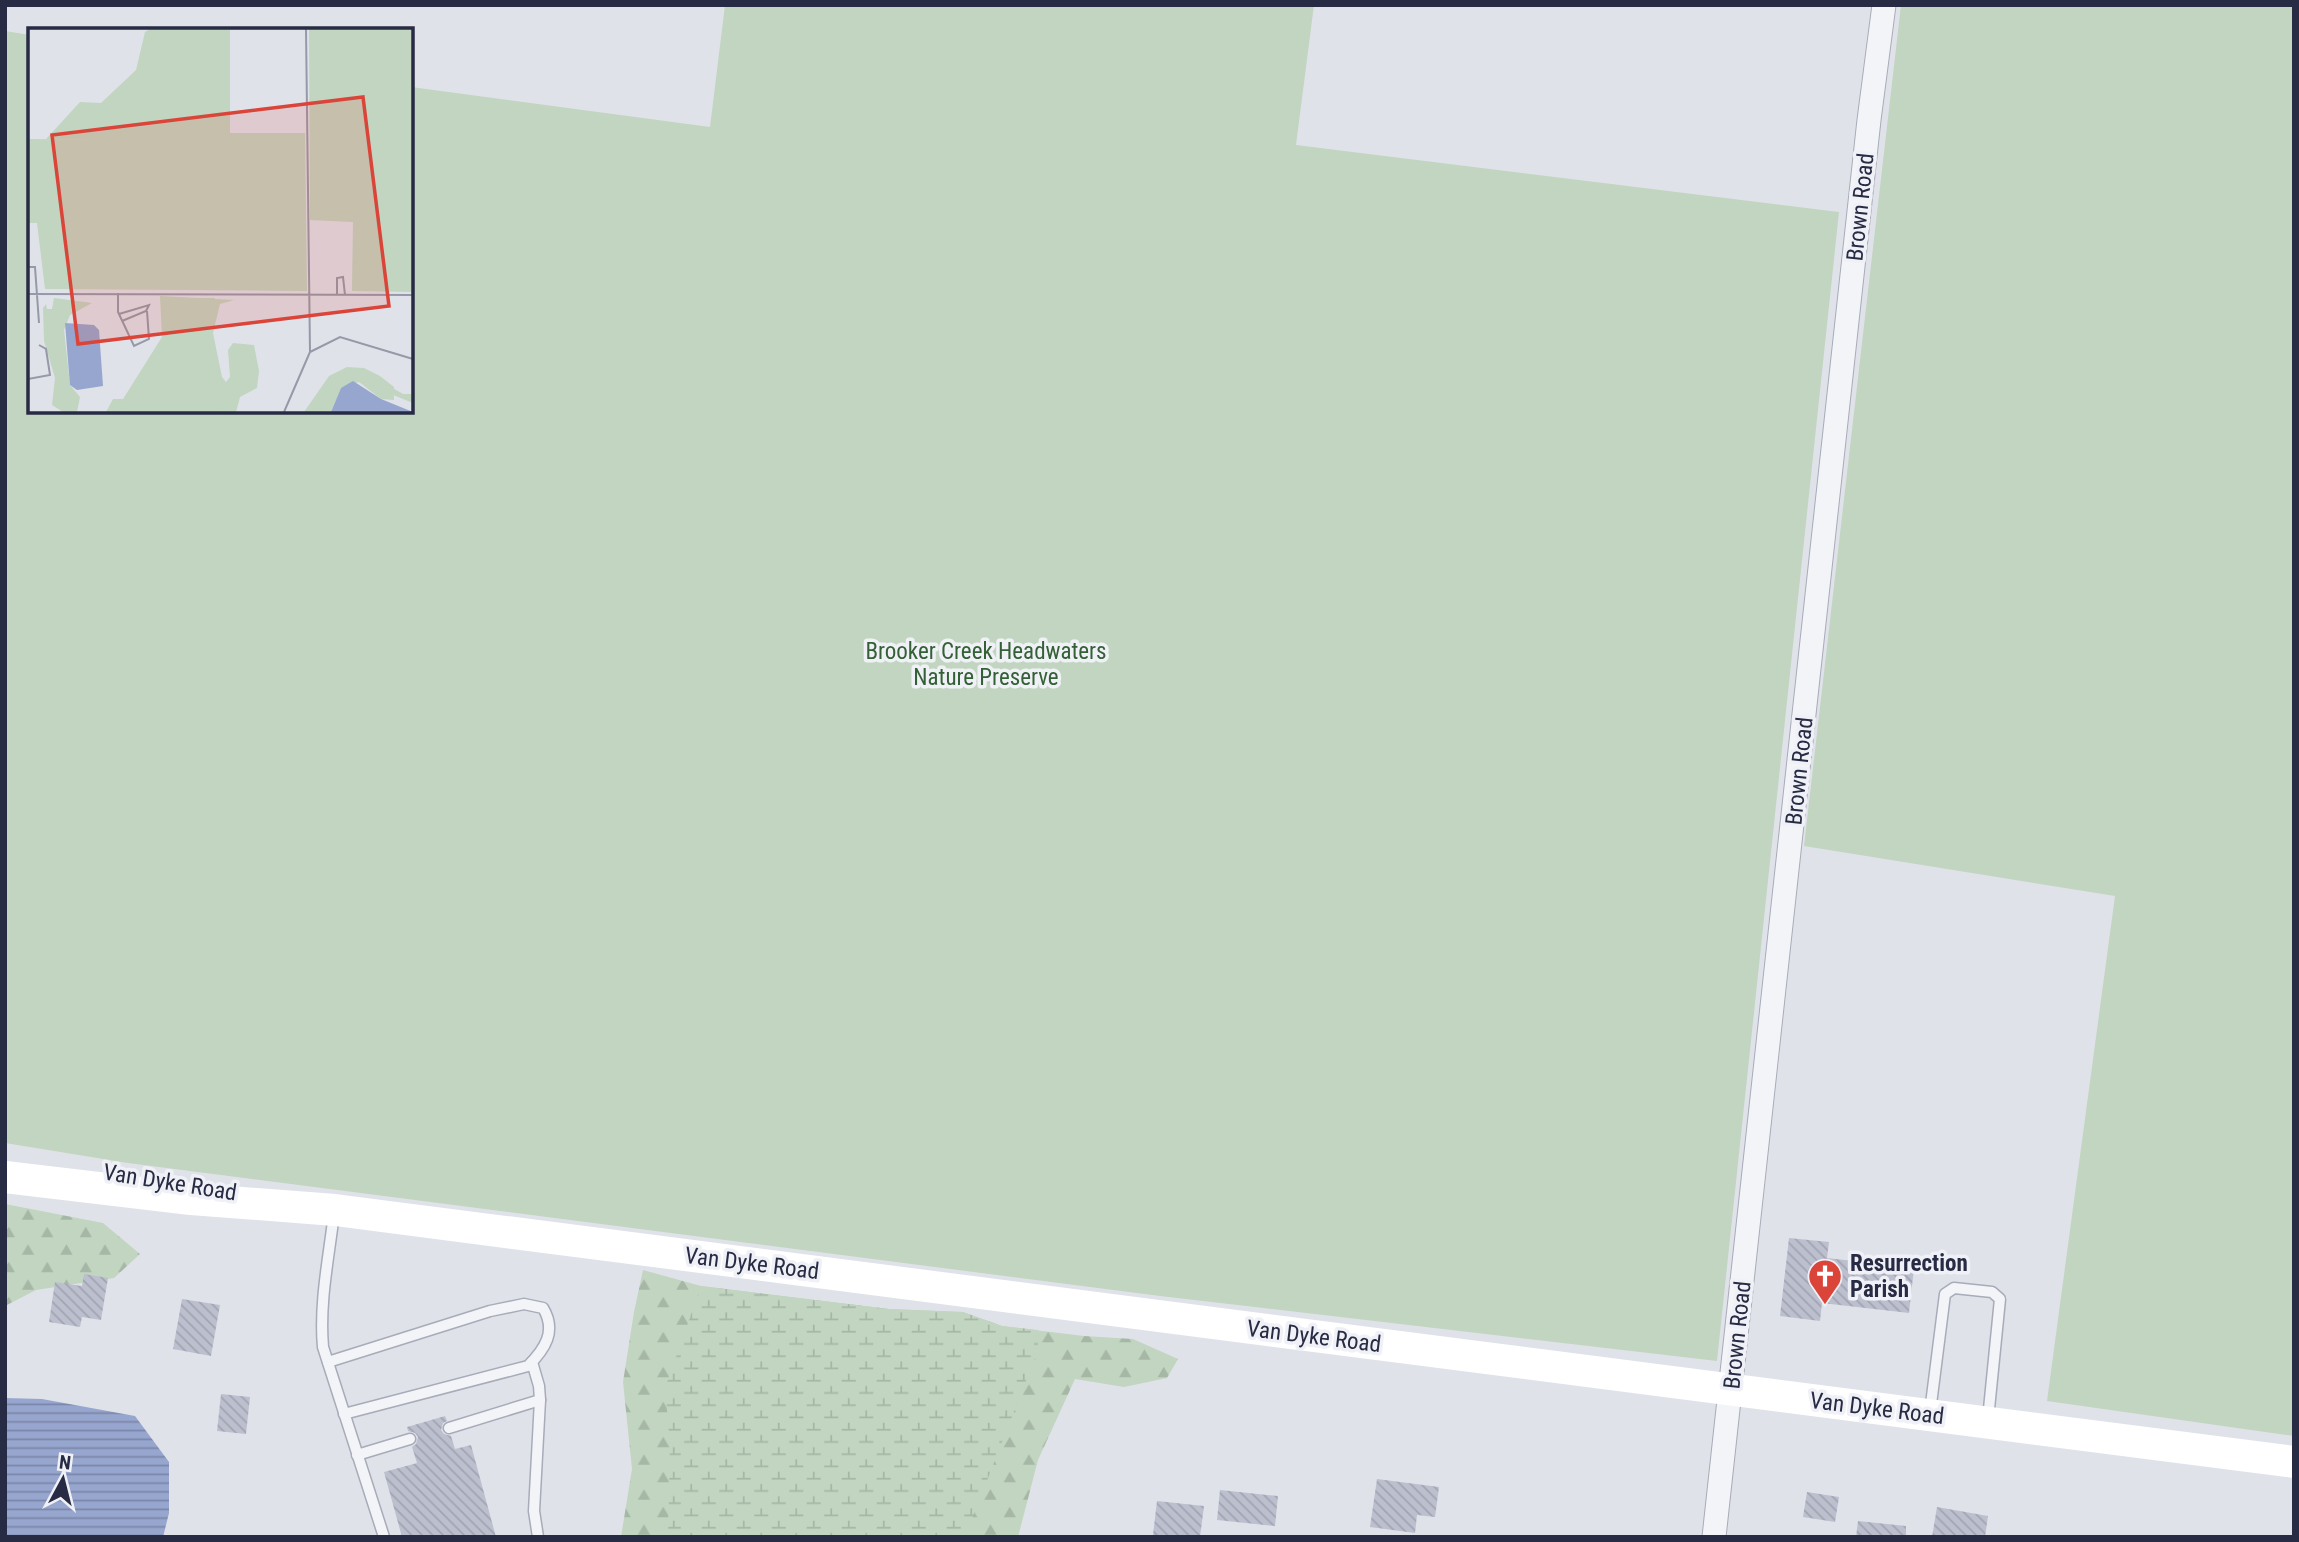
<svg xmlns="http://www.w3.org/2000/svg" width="2299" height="1542" font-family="'Roboto Condensed',sans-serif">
<defs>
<pattern id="forest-firs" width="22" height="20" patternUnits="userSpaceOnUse" patternTransform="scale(1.75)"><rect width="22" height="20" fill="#c1d5c0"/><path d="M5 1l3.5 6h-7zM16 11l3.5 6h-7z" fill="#a6b7a6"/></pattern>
<pattern id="wetland-marsh" width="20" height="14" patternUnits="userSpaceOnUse" patternTransform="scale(1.75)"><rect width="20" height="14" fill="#c1d5c0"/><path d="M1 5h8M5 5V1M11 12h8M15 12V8" fill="none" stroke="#a6b7a6"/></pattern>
<pattern id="water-rules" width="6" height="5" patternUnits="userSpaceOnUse" patternTransform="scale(1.75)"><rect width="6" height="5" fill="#97a6ce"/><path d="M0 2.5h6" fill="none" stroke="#7b87a9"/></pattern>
<pattern id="building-back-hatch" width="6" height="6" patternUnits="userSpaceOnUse" patternTransform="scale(1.75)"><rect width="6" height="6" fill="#bcbfce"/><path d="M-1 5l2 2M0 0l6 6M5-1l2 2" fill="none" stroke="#a2a4b2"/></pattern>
</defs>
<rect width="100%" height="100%" fill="#e0e2ea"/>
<g fill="url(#forest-firs)">
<polygon points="5,1204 103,1223 140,1254 114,1278 36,1290 5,1306"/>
<polygon points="643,1270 701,1286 889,1309 963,1312 1002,1326 1084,1336 1133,1339 1178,1359 1167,1378 1124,1387 1075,1379 1038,1460 1018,1537 621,1537 632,1469 623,1382 634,1312"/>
</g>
<polygon fill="url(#wetland-marsh)" points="701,1286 889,1309 963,1312 1002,1326 1038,1330 1038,1350 965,1537 668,1537 670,1445 665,1388"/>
<g fill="#c1d5c0">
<polygon points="725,5 1314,5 1296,145 1839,212 1717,1361 1160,1296 128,1163 5,1143 5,31 30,35 30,411 411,411 411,87 710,127"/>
<polygon points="1901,5 2294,5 2294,1436 2047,1401 2115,896 1804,846"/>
</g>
<polygon fill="url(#water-rules)" points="5,1398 42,1399 135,1416 169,1462 169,1513 163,1537 5,1537"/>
<g fill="url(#building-back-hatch)">
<polygon points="1789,1238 1829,1242 1827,1258 1914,1268 1909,1313 1822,1303 1820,1321 1780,1316"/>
<polygon points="84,1274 108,1278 101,1320 82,1317 80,1327 49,1322 55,1282 82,1286"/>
<polygon points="182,1299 220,1305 211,1356 173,1349"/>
<polygon points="221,1394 250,1397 246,1434 217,1431"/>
<polygon points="445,1416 447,1421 443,1423 441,1430 444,1434 451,1436 455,1449 471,1445 496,1537 402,1537 384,1472 417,1463 412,1447 416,1444 418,1437 415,1433 408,1431 407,1427"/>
<polygon points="1377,1479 1439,1487 1435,1517 1417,1515 1415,1533 1370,1527"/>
<polygon points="1220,1490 1278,1496 1275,1526 1217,1520"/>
<polygon points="1807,1492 1839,1497 1835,1522 1803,1517"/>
<polygon points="1157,1501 1204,1506 1200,1537 1153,1535"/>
<polygon points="1937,1507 1988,1516 1985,1537 1932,1537"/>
<polygon points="1858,1521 1906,1526 1906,1537 1856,1537"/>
</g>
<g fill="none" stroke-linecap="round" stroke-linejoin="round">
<g stroke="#a8abb8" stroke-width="13">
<g id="lane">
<path d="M334,1213c-5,44 -15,89 -11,134l61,190"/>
<path d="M328,1362l162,-51 34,-7 19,4c14,23 2,41 -15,58l-184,48"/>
<polyline points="532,1362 539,1386 540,1400 534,1511 538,1537"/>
<polyline points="1930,1412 1945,1294 1954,1288 1992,1292 2000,1299 1988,1419"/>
<polyline points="449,1428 540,1400"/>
<polyline points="357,1455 410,1439"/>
</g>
</g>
<g stroke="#a8abb8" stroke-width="25">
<polyline id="street" points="1714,1537 1869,120 1884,5"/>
</g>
<use href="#lane" stroke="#f3f4f8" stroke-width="10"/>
<use href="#street" stroke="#f3f4f8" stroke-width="23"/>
<polyline stroke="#fff" stroke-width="32" points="5,1177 191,1199 335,1210 2294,1462"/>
</g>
<defs>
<g id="church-pin" transform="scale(1.75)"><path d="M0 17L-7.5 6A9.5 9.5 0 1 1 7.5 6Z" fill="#db4439" stroke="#f0f1f7"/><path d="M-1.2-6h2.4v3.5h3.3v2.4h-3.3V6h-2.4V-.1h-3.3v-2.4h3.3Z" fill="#fff"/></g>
</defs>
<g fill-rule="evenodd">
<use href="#church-pin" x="1825" y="1276"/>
</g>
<g text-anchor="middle" stroke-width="7" stroke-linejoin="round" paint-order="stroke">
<g font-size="23" fill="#272b43" stroke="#f0f1f7">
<text transform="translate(1860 207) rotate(-84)" y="8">Brown Road</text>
<text transform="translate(1799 771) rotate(-84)" y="8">Brown Road</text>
<text transform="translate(170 1182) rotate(9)" y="8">Van Dyke Road</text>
<text transform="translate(752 1263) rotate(7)" y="8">Van Dyke Road</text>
<text transform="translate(1737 1335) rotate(-84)" y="8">Brown Road</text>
<text transform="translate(1314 1336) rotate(7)" y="8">Van Dyke Road</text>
<text transform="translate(1877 1408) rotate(7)" y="8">Van Dyke Road</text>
</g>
<g font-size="23" fill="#336034" stroke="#f0f1f7">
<text x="986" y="659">Brooker Creek Headwaters<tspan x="986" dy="26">Nature Preserve</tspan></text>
</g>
<g font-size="23" font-weight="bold" fill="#272b43" stroke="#f0f1f7" text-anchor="start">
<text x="1850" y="1271">Resurrection<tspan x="1850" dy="26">Parish</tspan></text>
</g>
</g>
<g transform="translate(28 28)">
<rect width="385" height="385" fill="#e0e2ea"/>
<path d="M122,1v112l-104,-2 34,-37 21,1 35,-33 9,-38zM132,268l74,4 -14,4 -7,29 9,44 4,5 4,-5 -2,-27 5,-7 21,2 5,26 -2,17 -17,9 -4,15h-130l7,-13h10l39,-62zM26,270l38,5 -22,12 -6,15 6,55 10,12 -3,15h-14l-11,-7 3,-27 -11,-37 -1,-33 3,-4 1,5h5zM319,339l17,1 16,8 14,11v13l-13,-1 -22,-17 -18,6 -10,24h-27l25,-36z" fill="#c1d5c0"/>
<path d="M140,270h47l-10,40 18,49 1,20 -8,5h-98l14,-21 20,-12 13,-20zM320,343l17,1 38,22h10v9l-62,-25 -16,8 -11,26h-9l13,-31z" fill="#c1d5c0"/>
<path d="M122,1h80v104h75l2,158 -262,-2 -8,-66h-9v-84l122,1zM281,1h104v263l-61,-1 1,-69 -43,-2z" fill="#c1d5c0"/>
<path d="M37,295l29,2 5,5 4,56 -26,4 -7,-5zM325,353l28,18 32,13h-82l10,-24z" fill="#97a6ce"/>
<path fill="none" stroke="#9699a7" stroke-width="2" d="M0,239h7l4,56M90,265v19l16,34 15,-7 -2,-28M0,266l385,1M309,267v-17l6,-1 2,18M91,286l30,-9 -3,6 -24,10M282,324l30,-15 73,22M0,351l22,-4 -4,-26 -7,-4M256,384l26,-60 -4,-323"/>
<path fill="#db4439" fill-opacity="0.15" stroke="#db4439" stroke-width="3.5" d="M335,69l26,209 -311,38 -26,-209z"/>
<rect width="385" height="385" fill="none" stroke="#272b43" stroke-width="3.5"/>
</g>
<rect width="2299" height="1542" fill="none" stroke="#272b43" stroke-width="14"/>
<g transform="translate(63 1479) rotate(7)" stroke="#f0f1f7" stroke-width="5" paint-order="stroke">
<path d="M0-5L12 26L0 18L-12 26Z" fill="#272b43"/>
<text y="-10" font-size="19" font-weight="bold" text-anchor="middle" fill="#272b43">N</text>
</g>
</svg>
